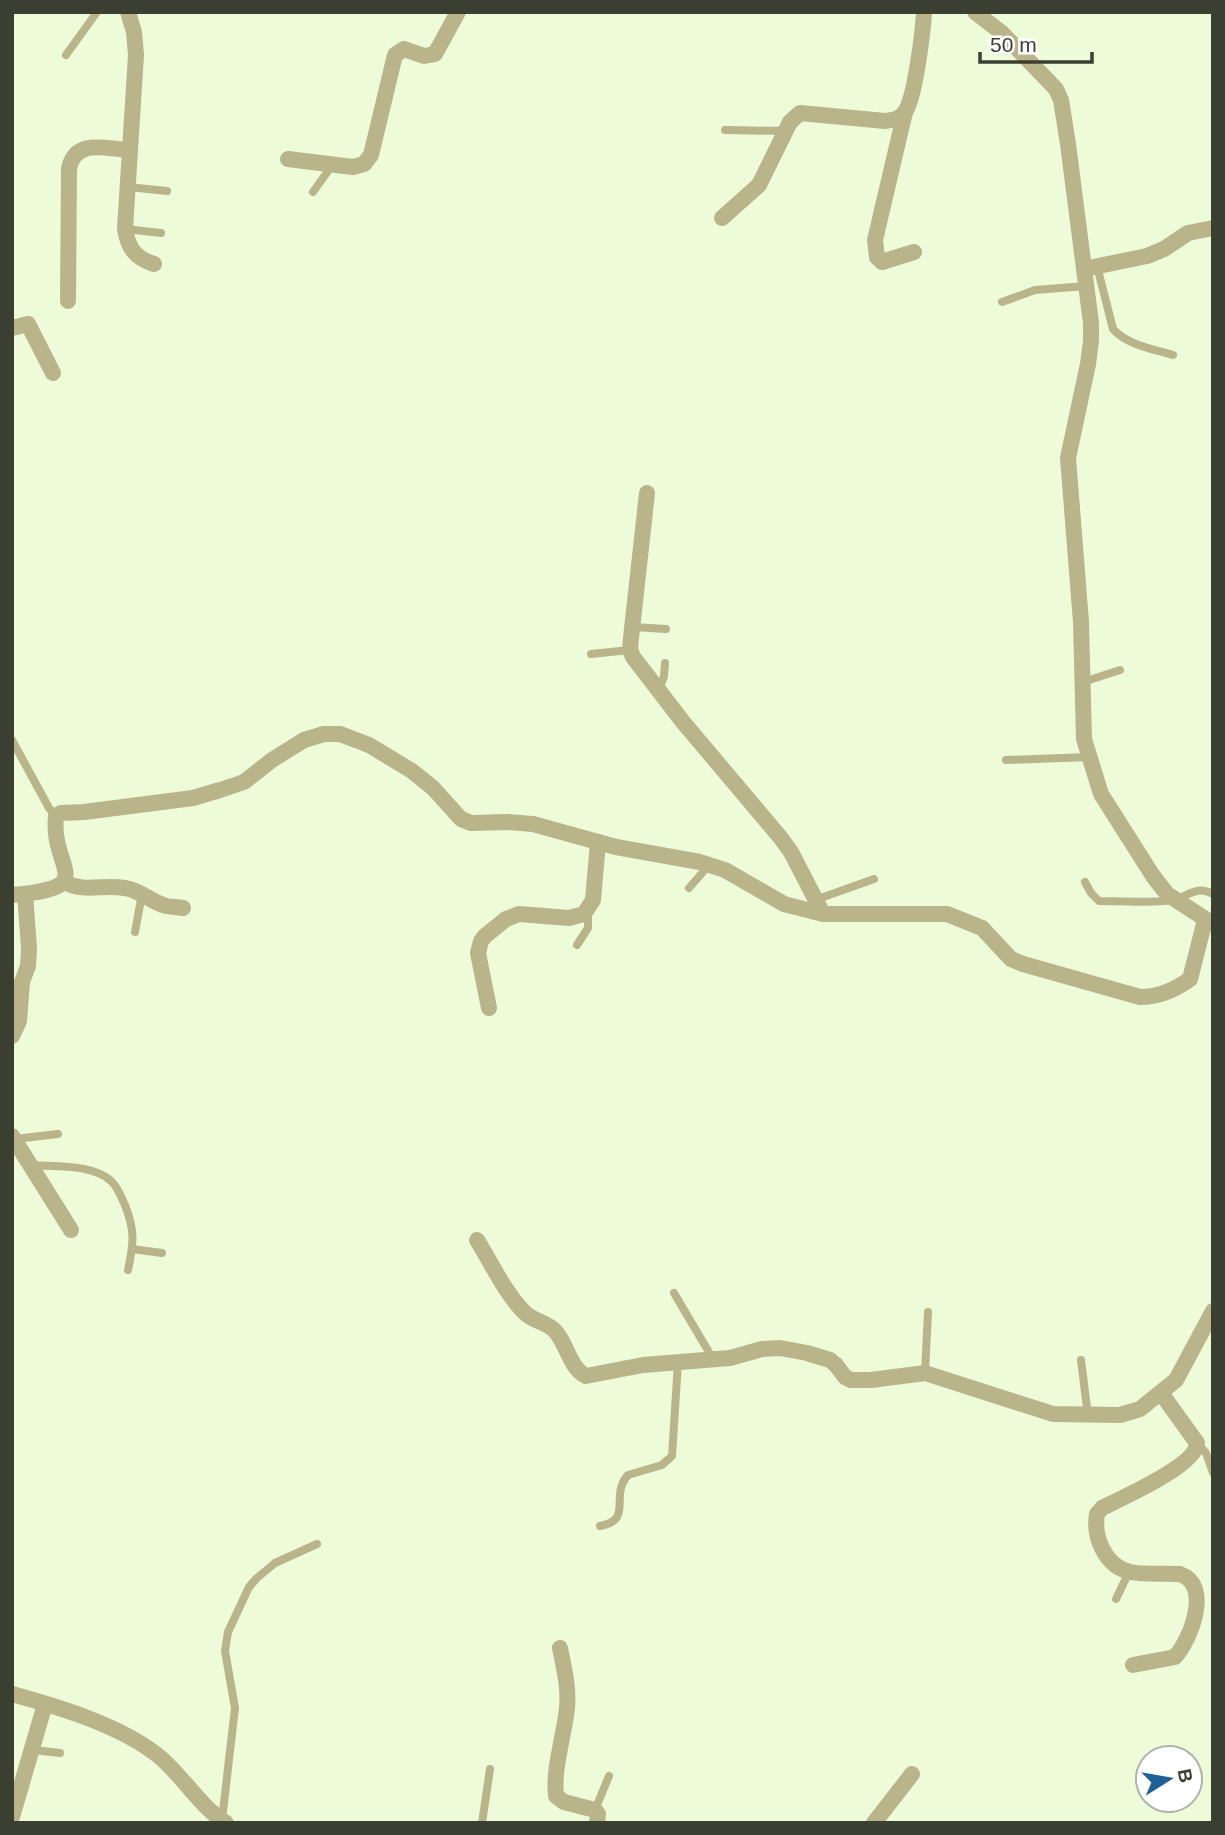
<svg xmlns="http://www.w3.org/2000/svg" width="1225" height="1835" font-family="Arial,sans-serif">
<rect width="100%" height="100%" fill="#edfbd8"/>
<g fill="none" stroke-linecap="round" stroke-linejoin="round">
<g stroke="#b9b48a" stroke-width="8">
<polyline points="66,55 97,12"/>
<polyline points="725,130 785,131"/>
<polyline points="128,187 167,191"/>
<polyline points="313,192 333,164"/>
<polyline points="125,229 161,233"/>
<path d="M1097,266l16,63c14,16 40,20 60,26"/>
<polyline points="1002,302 1035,290 1086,286"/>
<polyline points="633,627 666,629"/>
<polyline points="591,654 630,650"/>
<polyline points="1083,682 1120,670"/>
<polyline points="659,691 664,676 665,663"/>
<polyline points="12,740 49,808 56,816"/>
<polyline points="1006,760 1089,757"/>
<path d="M1085,882l6,11 8,8c16,0 65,3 78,-2 14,-5 20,-13 36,-5"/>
<polyline points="689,888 709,865"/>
<polyline points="815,900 874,879"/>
<polyline points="135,932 142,894"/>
<polyline points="577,945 588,928 588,911"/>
<polyline points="15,1139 58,1134"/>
<path d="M31,1165c24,2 62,-1 80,16 7,6 10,16 14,24 10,26 9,37 3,65"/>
<polyline points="132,1249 162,1253"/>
<polyline points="674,1293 713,1359"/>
<polyline points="1081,1360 1088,1416"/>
<polyline points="925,1373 928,1312"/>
<polyline points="1197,1443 1206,1453 1213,1473"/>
<path d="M600,1526c34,-6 9,-30 28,-51l34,-10 10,-9 6,-94"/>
<polyline points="1116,1599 1129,1572"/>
<polyline points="33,1750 60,1753"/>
<polyline points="595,1810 609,1776"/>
<polyline points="222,1820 235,1708 225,1651 228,1632 249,1587 257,1578 275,1563 317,1544"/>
<polyline points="482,1823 490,1769"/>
</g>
<g stroke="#b9b48a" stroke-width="16">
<path d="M128,12l6,20 2,23 -11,174c3,19 10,29 29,35"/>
<polyline points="975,12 1002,33 1056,89 1061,100 1068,144 1091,323 1091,341 1088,364 1068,458 1081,622 1084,739 1101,794 1153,876 1167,894 1213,924"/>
<polyline points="905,112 875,240 877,257 882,262 914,252"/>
<polyline points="288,159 353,167 364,164 371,155 395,55 404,49 424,56 435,54 458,12"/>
<path d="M722,218l37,-33 31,-63 10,-9 85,8c8,-1 15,-2 20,-9 10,-14 18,-81 19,-100"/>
<polyline points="1084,269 1147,256 1164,249 1188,233 1213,228"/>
<path d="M68,301l1,-133c7,-30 36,-19 61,-18"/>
<polyline points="12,328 28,324 53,373"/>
<polyline points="647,493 631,638 630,650 633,657 683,722 780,837 791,852 823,914"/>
<path d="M64,882c21,11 38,2 61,6 15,2 26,14 41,18 5,1 11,1 17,2"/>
<path d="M12,895c90,-8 38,-25 44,-79l5,-3 23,-1 109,-14 27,-8 24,-8 28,-22 32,-20 20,-6h16l29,11 43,26 21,17 28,31 10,4 37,-1 25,2 83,23 84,15 25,8 59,34 39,10h124l35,14 29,31 12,5 117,33c18,0 35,-7 50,-18l15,-59"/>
<polyline points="489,1008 478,953 481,941 485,936 506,919 519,914 569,918 584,914 593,900 598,842"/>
<polyline points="12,1036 19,1021 22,982 28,966 29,948 25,894"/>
<polyline points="12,1136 71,1230"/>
<path d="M477,1240c15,24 28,53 48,73 9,9 23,9 31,19 11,13 14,36 30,44l57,-11 87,-7 32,-9 18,-1 27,5 23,7 6,5 9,12 6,3h20l54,-7 128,41 67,1 20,-6 36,-29 37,-69"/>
<path d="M560,1648c4,20 9,40 7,60 -3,29 -14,59 -11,88l8,6 31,8 3,4 -1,9"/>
<path d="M1133,1665l42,-8c16,-18 37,-72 5,-83 -16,-1 -34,1 -50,-2 -25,-6 -37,-35 -33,-58l5,-6c20,-10 95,-43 95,-65l-36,-50"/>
<path d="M12,1694c47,13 111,32 149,64 23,20 39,48 65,65"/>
<polyline points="12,1817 45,1704"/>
<polyline points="874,1823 912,1774"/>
</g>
</g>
<rect width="1225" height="1835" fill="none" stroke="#3a3f32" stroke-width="28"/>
<g transform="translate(1169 1779) rotate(79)"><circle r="33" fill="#ffffff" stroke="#b0b2ad" stroke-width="2"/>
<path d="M0-5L12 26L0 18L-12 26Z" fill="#1e6196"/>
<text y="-10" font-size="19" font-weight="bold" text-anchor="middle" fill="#3a3f32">B</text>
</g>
<path d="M980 52v10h112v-10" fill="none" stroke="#3a3f32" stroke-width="3.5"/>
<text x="990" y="52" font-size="21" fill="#3a3f32" stroke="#ffffff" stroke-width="5" paint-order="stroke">50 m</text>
</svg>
